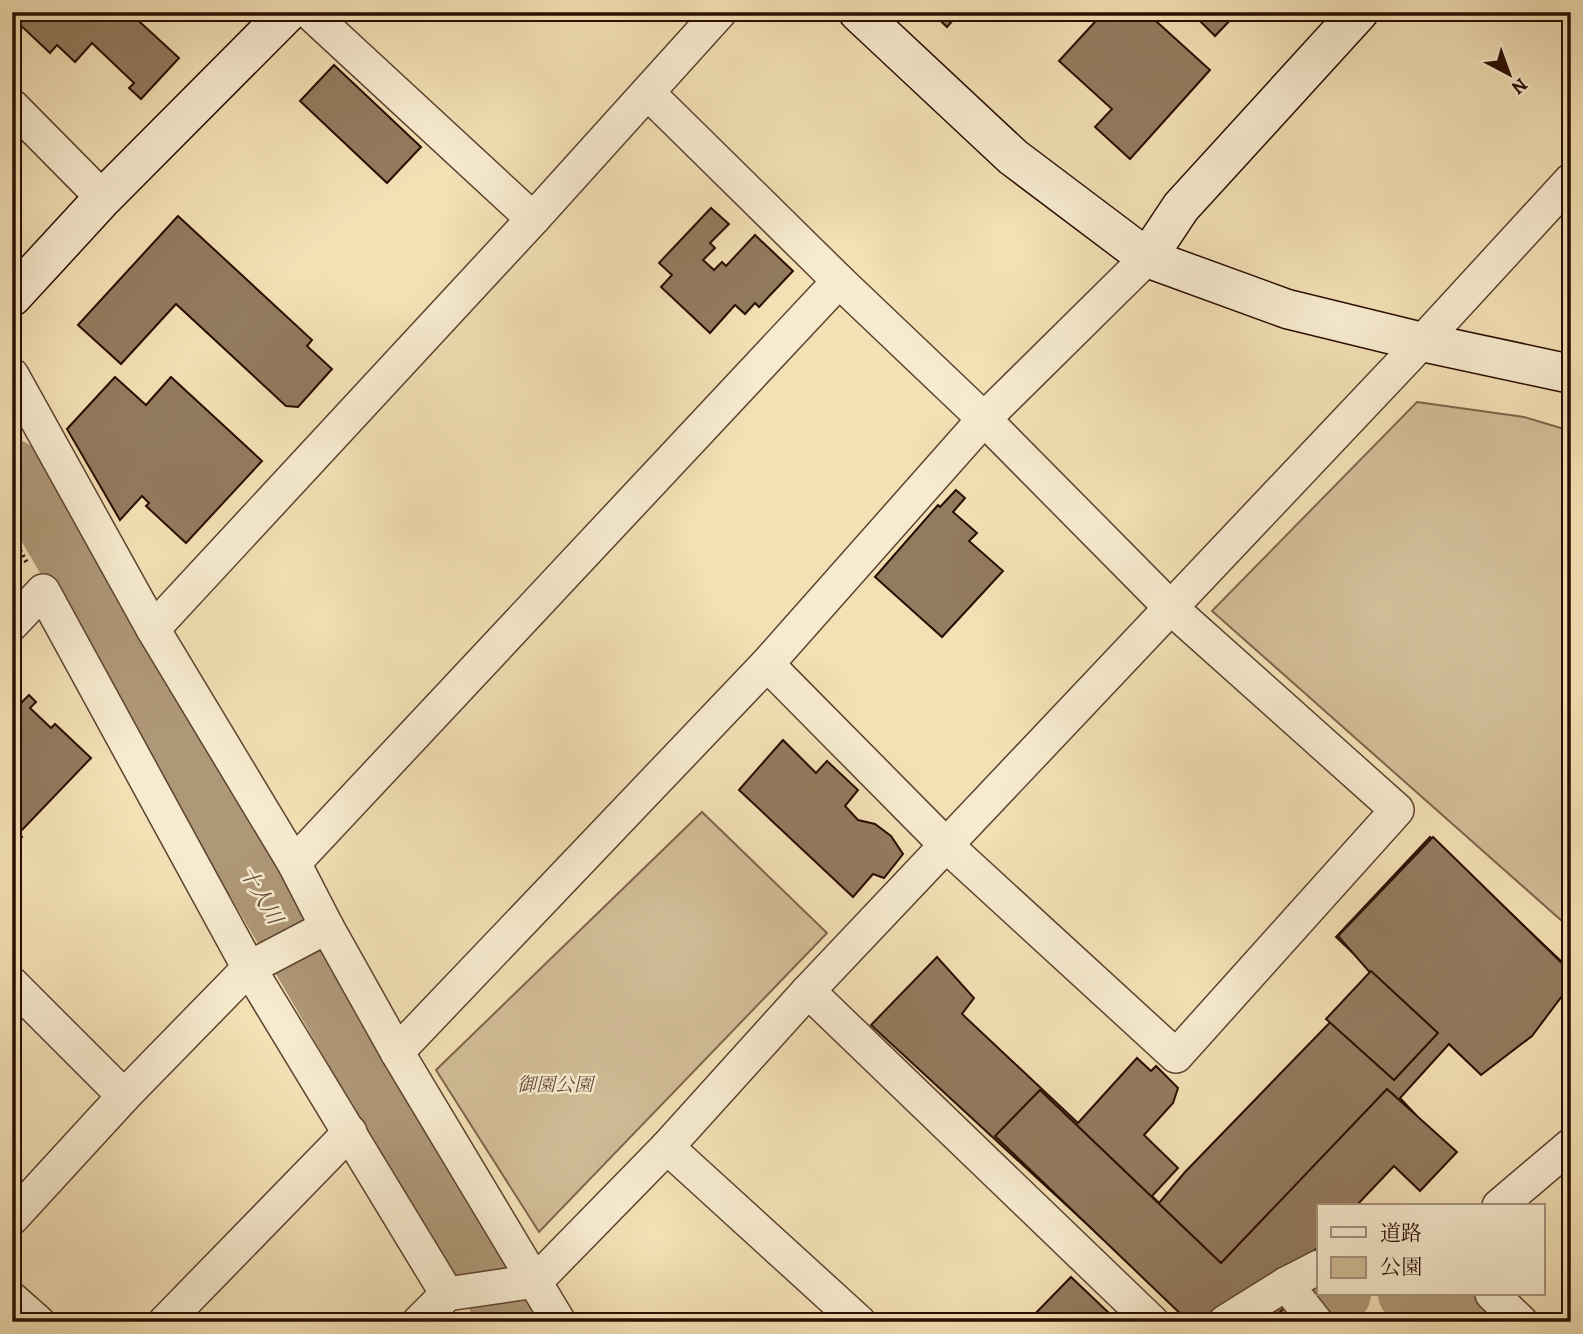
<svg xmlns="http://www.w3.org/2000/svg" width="1583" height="1334" font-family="Alegreya,'Noto Serif JP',serif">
<rect width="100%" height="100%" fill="#f3e0b5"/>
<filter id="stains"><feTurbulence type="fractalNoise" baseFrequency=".00286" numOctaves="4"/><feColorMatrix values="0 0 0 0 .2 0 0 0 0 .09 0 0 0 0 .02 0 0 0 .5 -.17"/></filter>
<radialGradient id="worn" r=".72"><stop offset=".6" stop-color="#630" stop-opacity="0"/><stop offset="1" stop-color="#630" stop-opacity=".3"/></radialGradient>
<g fill="#d1bc97" stroke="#7e644c" stroke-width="2">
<polygon points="1417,402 1524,417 1571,431 1571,929 1212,611"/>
<polygon points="702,812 827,933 539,1232 436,1070"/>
</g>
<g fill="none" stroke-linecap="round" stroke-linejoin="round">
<g stroke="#af9878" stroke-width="58">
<polyline points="12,468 313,980 510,1322"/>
<polyline points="1407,1294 1432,1300 1460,1322"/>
<polyline points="1278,1322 1308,1301 1342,1294"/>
</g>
</g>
<g fill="#937b5f" stroke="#2a0d02" stroke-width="2">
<polygon points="129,12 179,58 141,99 129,88 134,83 92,43 75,62 57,45 50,53 15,20 22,12"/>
<polygon points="931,12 960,12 947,27"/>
<polygon points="1104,12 1146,12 1210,70 1130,159 1095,127 1112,109 1059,61"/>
<polygon points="1191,12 1238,12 1215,36"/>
<polygon points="334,65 421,147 387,183 300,101"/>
<polygon points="711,208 729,224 710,243 715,248 703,260 714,270 722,262 726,266 755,235 793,271 759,307 755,303 745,314 735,305 710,333 661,287 672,275 659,263"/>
<polygon points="178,216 312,340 307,346 332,369 298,407 286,406 176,304 121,364 78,325"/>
<polygon points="115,377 146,405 171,377 262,461 186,543 146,506 149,503 142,496 120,520 67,429"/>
<polygon points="956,490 965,498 953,512 977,533 969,541 1003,571 942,637 875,577 938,505 940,507"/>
<polygon points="29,695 36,702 30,708 51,728 55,724 91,758 19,833 22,837 12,847 12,712"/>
<polygon points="783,740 816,773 827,761 858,790 845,806 858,820 875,824 891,836 903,854 884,878 873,874 853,897 739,790"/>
<polygon points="1430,837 1562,962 1468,1062 1336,937"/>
<polygon points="1433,837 1571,972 1571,984 1532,1036 1481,1075 1449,1044 1400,1098 1416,1115 1379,1154 1352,1128 1247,1242 1259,1255 1225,1288 1211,1276 1179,1309 871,1025 937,957 974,998 962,1014 1078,1123 1137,1058 1151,1071 1156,1066 1178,1088 1173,1103 1144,1135 1178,1168 1152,1196 1159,1203 1185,1172 1374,977 1338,936"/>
<polygon points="1371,971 1438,1033 1394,1080 1326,1019"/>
<polygon points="1387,1089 1457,1152 1420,1191 1394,1166 1356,1206 1319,1206 1319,1246 1288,1277 1301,1290 1271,1322 1189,1322 995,1136 1040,1090 1221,1263"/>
<polygon points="1071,1277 1109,1313 1101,1322 1027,1322"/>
</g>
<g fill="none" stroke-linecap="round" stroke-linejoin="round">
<g stroke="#5c422f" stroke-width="36">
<g id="street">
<polyline points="309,12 533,219"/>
<polyline points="12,106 103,198"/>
<polyline points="12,375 153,629 294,863 327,927 397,1052 559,1322"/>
<polyline points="12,624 43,591 249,968 447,1294 419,1322"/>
<polyline points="153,629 533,219 720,12"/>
<polyline points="767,664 947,846 1176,1056 1397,810 1170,607 984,419 839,281"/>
<polyline points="294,863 839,281 648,93"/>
<polyline points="12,984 124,1096"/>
<polyline points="808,991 1152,1322"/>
<polyline points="397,1052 767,664 984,419 1147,258"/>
<polyline points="667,1147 859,1322"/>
<polyline points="1499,1206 1571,1145"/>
<polyline points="12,1218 124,1096 249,968 327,927"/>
<polyline points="1286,1284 1316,1322"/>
<polyline points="447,1294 536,1281 667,1147 808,991 1422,342 1571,180"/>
<polyline points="1492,1294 1521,1322"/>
<polyline points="12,1299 38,1322"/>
<polyline points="165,1322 350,1132"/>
<polyline points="1225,1322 1286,1284 1319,1267"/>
</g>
</g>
<g stroke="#2a0d02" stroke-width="41">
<g id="secondary">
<polyline points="858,12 1013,157 1147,258 1287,309 1422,342 1571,374"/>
<polyline points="1147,258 1181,207 1359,12"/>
<polyline points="12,297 103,198 288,12"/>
</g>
</g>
<polyline stroke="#2a0d02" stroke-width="4.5" stroke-dasharray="2 3.5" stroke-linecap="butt" points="12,536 27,563"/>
<use href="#street" stroke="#f7ebcf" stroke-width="33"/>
<use href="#secondary" stroke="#f7ebcf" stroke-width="38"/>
</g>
<g text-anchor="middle" stroke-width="5" stroke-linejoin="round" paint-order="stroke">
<g font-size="19" font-style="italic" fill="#644a36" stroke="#f7ebcf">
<text x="555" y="1091">御園公園</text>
</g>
<g font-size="21" font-style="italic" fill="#664c37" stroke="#f7ebcf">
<text transform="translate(261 895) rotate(60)" y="7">十人川</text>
</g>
</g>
<rect width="1583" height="1334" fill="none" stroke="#f3e0b5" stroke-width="42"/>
<rect x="14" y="14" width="1555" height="1306" fill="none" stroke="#2a0d02" stroke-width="3.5"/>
<rect x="21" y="21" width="1541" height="1292" fill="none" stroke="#2a0d02" stroke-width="2"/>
<rect x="1317" y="1204" width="228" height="91" fill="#f7ebcf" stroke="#a5927d" stroke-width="2"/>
<rect x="1331" y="1227" width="35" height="10" fill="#f7ebcf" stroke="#a5927d" stroke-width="2"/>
<text x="1380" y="1240" font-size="21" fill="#2a0d02">道路</text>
<rect x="1331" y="1257" width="35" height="21" fill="#d1bc97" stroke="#a5927d" stroke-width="2"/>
<text x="1380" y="1274" font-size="21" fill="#2a0d02">公園</text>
<g transform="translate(1509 74) rotate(139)" stroke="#f7ebcf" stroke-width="5" paint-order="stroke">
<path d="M0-5L12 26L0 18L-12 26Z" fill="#2a0d02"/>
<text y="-10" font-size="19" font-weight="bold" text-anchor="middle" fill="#2a0d02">N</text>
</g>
<rect width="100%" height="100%" filter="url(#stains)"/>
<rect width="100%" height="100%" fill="url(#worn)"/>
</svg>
